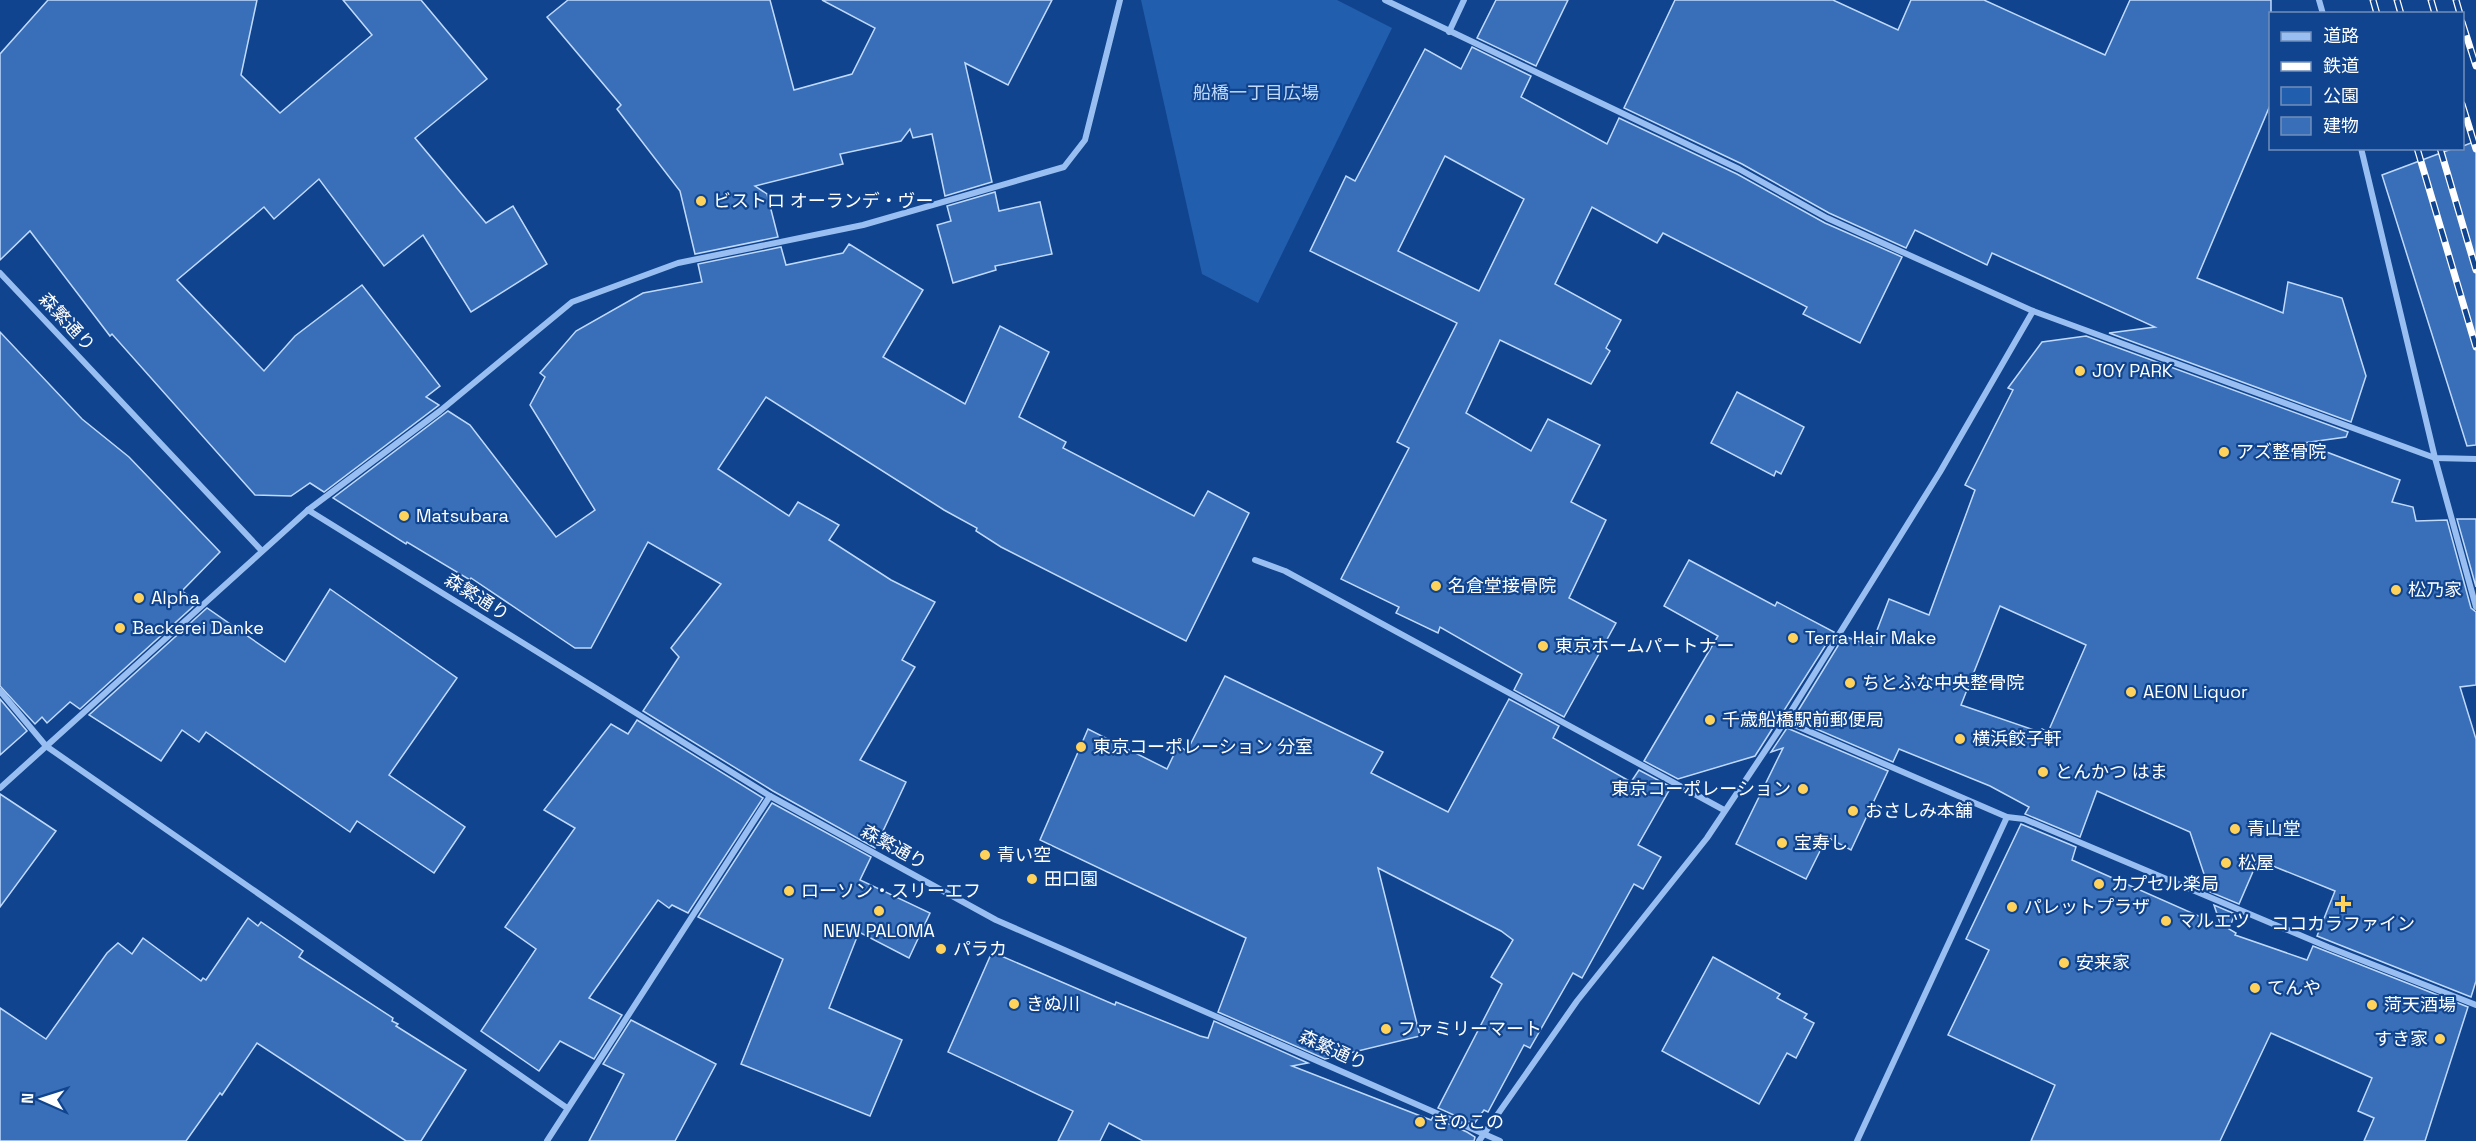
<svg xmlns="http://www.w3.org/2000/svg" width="2476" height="1141" font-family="'Space Grotesk','Noto Sans JP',sans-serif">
<rect width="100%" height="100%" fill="#10448e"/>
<polygon fill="#225eae" points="1141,0 1337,0 1392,28 1258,303 1202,274"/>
<g fill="#396fb8" stroke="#c0dafd" stroke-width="1.5" fill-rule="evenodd">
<polygon points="48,0 257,0 241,75 280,113 372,35 343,0 421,0 487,79 415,138 486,223 513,206 547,264 471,312 423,235 384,266 319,179 274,219 264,207 177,280 264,371 295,336 362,285 440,386 426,397 439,405 324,492 310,483 291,496 255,495 112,334 110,336 30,231 0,260 0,54"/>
<polygon points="568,0 770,0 794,90 852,74 875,28 822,0 1052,0 1008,85 965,63 992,182 945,196 932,134 913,138 910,129 901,141 840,154 843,164 755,186 767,194 778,237 695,254 680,191 617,109 621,105 547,17"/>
<polygon points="1496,0 1568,0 1536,66 1477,38"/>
<polygon points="1675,0 1833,0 1898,30 1911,0 1984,0 2105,55 2130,0 2271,0 2271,103 2197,278 2283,313 2288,282 2342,298 2366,376 2351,422 2109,333 2155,327 1992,253 1987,265 1915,230 1906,248 1829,213 1742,164 1624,108"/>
<path d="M1472,47l59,29 -10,21 86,47 12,-26 118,56 88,49 77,34 -42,86 -57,-29 4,-7 -144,-74 -6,10 -65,-36 -37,77 66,36 -15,28 4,3 -19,33 -91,-44 -34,73 65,38 17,-32 52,26 -29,57 35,18 -37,78 47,25 -52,94 -50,-27 8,-16 -82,-47 -2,6 -42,-20 3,-6 -58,-28 68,-131 -12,-6 60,-119 -147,-72 36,-75 9,5 70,-132 36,20zM1445,156l79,43 -45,92 -81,-40z"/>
<polygon points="2476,141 2476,445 2467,446 2382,175 2454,148 2463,148 2463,146"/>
<polygon points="995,192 999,211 1040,202 1052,254 995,266 996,270 953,283 937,225 951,221 947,206"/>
<polygon points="849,244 923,290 883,357 965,404 1000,326 1049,352 1019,417 1066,442 1063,448 1194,516 1208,491 1249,513 1186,641 1001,547 976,531 977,528 944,510 766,397 718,469 789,516 798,502 839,525 829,540 891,580 935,602 902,660 915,667 860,760 906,782 875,848 773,791 643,711 679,657 671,648 721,584 648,542 591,648 575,648 471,578 470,580 407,542 406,544 333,498 448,411 470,425 556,537 595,510 530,405 545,377 540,373 576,331 643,293 702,282 698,264 781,247 786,265 843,253"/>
<polygon points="0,332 82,419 129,457 220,552 182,591 198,602 80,709 70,702 47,723 42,717 35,724 0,686"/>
<path d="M2086,336l262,96 -2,5 -43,6 97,37 -8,22 21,5 3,14 31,-1 24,88 5,4v73l-16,2 16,52v242l-5,16 -154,-61 18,-45 -77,-31 -19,44 -29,-12 -20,-60 -93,-41 -17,46 -55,-23 4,-7 -39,-21 -91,-37 -6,13 -100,-43 51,-83 27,10 18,-47 40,16 46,-125 -10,-5 48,-95 -5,-2 34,-46zM2000,606l86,39 -38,87 -6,-3 -2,3 -79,-27z"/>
<polygon points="1737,392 1804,427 1781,474 1776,471 1774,476 1711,443"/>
<polygon points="2457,519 2476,519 2476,587"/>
<polygon points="1689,560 1775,606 1777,602 1834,632 1755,756 1678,779 1644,761 1718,636 1664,606"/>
<polygon points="330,589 457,678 389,775 465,827 434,873 357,821 350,832 206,732 199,742 182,730 161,761 89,715 207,608 285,662"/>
<polygon points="1225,676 1383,752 1371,773 1448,812 1509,699 1559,726 1553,738 1631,782 1639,770 1671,787 1638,845 1661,857 1643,889 1634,884 1582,978 1573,973 1530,1048 1524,1045 1488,1112 1484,1110 1474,1124 1438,1108 1502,984 1491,977 1513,940 1501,931 1378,868 1420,1036 1325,1059 1218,1012 1246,938 1040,840 1088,729 1167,769 1178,746 1187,751"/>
<polygon points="0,699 27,731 0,755"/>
<polygon points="637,720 763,798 688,913 672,905 669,908 658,900 589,998 622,1015 594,1059 560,1041 539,1071 481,1031 536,949 505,927 575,828 544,810 611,724 628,734"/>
<polygon points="1787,728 1888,771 1851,850 1827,837 1806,879 1736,844 1783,748 1771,752"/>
<polygon points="0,794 56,831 0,907"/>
<polygon points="772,803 871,857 860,880 930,913 909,958 859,932 829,1008 902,1040 870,1116 741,1064 783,959 698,917"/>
<polygon points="2021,824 2076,847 2072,860 2221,926 2214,905 2235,914 2229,929 2236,933 2235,935 2307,960 2313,946 2468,1007 2425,1141 2364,1141 2374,1118 2358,1111 2372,1078 2271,1033 2220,1141 2031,1141 2055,1085 1948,1035 1989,950 1966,939"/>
<polygon points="248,918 258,926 261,922 303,951 299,957 393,1018 392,1021 398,1024 396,1026 466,1070 421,1141 406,1141 257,1043 222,1095 220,1093 186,1141 0,1141 0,1008 46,1039 107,953 118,943 132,954 143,938 201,981 203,978 206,980"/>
<polygon points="992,952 1115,1005 1116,1002 1200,1036 1208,1038 1214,1021 1308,1063 1292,1066 1431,1120 1433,1117 1467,1132 1475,1137 1474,1141 1143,1141 1109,1123 1100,1141 1058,1141 1073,1111 948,1052"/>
<polygon points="1713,957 1780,994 1777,998 1807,1014 1804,1018 1814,1023 1796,1058 1787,1053 1759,1104 1662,1051"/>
<polygon points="631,1020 716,1064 675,1141 589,1141 624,1074 603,1064"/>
</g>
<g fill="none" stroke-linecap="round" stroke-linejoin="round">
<g stroke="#99bff2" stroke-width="6">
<polyline points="1385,0 1739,169 1827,218 2033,311 2435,458 2476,459"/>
<polyline points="2319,0 2323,14"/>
<polyline points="1449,32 1464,0"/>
<polyline points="2361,148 2435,458 2476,607"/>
<polyline points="0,273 261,550"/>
<polyline points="308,510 770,796 996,920 1500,1141"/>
<polyline points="1255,560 1285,571 1724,810"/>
<polyline points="0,691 46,746 567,1108"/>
<polyline points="1785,721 2007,817 2024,819 2328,947 2476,1005"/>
<polyline points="0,788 308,510 440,411 572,302 678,263 863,225 1064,167 1085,140 1120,0"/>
<polyline points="547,1141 770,796"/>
<polyline points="1479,1141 1577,1001 1707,838 1785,721 1940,472 2033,311"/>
<polyline points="1857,1141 2007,817"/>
</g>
<g stroke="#fff" stroke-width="7">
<g id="rail">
<polyline points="2373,0 2377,14"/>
<polyline points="2397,0 2401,14"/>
<polyline points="2431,0 2435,14"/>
<polyline points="2456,0 2460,14"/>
<polyline points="2462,22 2476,66"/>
<polyline points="2462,104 2476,149"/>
<polyline points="2417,148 2476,347"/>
<polyline points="2440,148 2476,270"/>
</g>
</g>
<use href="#rail" stroke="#10448e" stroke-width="4.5" stroke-dasharray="14" stroke-linecap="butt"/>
</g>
<g fill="#ffd35b" stroke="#10448e" stroke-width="2">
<circle cx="701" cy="201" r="6"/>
<circle cx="2080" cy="371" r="6"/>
<circle cx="2224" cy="452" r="6"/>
<circle cx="404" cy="516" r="6"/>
<circle cx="1436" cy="586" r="6"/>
<circle cx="2396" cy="590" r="6"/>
<circle cx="139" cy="598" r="6"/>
<circle cx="120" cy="628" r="6"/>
<circle cx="1793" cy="638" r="6"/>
<circle cx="1543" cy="646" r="6"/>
<circle cx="1850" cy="683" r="6"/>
<circle cx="2131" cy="692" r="6"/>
<circle cx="1710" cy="720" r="6"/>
<circle cx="1960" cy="739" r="6"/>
<circle cx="1081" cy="747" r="6"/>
<circle cx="2043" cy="772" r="6"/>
<circle cx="1803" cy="789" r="6"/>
<circle cx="1853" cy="811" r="6"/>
<circle cx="2235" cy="829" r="6"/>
<circle cx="1782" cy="843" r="6"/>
<circle cx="985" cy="855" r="6"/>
<circle cx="2226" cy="863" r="6"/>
<circle cx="1032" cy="879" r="6"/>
<circle cx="2099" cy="884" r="6"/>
<circle cx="789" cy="891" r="6"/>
<path d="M2340 895h6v6h6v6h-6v6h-6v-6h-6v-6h6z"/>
<circle cx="2012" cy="907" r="6"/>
<circle cx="879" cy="911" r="6"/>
<circle cx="2166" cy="921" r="6"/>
<circle cx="941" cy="949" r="6"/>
<circle cx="2064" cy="963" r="6"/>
<circle cx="2255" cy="988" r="6"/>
<circle cx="1014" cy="1004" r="6"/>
<circle cx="2372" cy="1005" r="6"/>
<circle cx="1386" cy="1029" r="6"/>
<circle cx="2440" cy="1039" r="6"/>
<circle cx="1420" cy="1122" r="6"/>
</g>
<g text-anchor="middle" stroke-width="4.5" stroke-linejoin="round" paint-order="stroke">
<g font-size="18" fill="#c0dafd" stroke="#10448e">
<text x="1256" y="99">船橋一丁目広場</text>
</g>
<g font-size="18" fill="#fff" stroke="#10448e" text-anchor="start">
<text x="713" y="207">ビストロ オーランデ・ヴー</text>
<text x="2092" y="377">JOY PARK</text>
<text x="2236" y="458">アズ整骨院</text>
<text x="416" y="522">Matsubara</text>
<text x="1448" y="592">名倉堂接骨院</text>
<text x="2408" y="596">松乃家</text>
<text x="151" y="604">Alpha</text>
<text x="132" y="634">Backerei Danke</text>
<text x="1805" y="644">Terra Hair Make</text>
<text x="1555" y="652">東京ホームパートナー</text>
<text x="1862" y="689">ちとふな中央整骨院</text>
<text x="2143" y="698">AEON Liquor</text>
<text x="1722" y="726">千歳船橋駅前郵便局</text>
<text x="1972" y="745">横浜餃子軒</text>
<text x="1093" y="753">東京コーポレーション 分室</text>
<text x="2055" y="778">とんかつ はま</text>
<text x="1791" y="795" text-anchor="end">東京コーポレーション</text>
<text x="1865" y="817">おさしみ本舗</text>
<text x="2247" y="835">青山堂</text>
<text x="1794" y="849">宝寿し</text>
<text x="997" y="861">青い空</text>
<text x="2238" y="869">松屋</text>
<text x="1044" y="885">田口園</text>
<text x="2111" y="890">カプセル楽局</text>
<text x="801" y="897">ローソン・スリーエフ</text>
<text x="2024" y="913">パレットプラザ</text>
<text x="2178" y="927">マルエツ</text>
<text x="2343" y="930" text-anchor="middle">ココカラファイン</text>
<text x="879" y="937" text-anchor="middle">NEW PALOMA</text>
<text x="953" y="955">パラカ</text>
<text x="2076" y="969">安来家</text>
<text x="2267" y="994">てんや</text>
<text x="1026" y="1010">きぬ川</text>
<text x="2384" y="1011">菏天酒場</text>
<text x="1398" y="1035">ファミリーマート</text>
<text x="2428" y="1045" text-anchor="end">すき家</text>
<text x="1432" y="1128">きのこの</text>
</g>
<g font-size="18" fill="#fff" stroke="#10448e">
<text transform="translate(67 322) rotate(47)" y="6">森繁通り</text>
<text transform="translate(477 597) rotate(32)" y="6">森繁通り</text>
<text transform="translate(894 847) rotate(29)" y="6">森繁通り</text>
<text transform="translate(1333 1050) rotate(24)" y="6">森繁通り</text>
</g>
</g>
<rect x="2269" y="12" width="195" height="138" fill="#10448e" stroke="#708fbb" stroke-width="1.5"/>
<rect x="2281" y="32" width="30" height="9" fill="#99bff2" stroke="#708fbb" stroke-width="1.5"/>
<text x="2323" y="42" font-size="18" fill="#ffffff">道路</text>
<rect x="2281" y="62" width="30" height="9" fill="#ffffff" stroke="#708fbb" stroke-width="1.5"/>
<text x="2323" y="72" font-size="18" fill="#ffffff">鉄道</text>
<rect x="2281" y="87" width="30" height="18" fill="#225eae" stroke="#708fbb" stroke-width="1.5"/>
<text x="2323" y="102" font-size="18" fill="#ffffff">公園</text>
<rect x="2281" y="117" width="30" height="18" fill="#396fb8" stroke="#708fbb" stroke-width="1.5"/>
<text x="2323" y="132" font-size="18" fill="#ffffff">建物</text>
<g transform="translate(42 1099) rotate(273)" stroke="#10448e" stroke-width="4.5" paint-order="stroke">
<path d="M0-4.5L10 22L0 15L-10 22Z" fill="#ffffff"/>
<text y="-9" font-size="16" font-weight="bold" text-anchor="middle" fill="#ffffff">N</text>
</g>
</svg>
